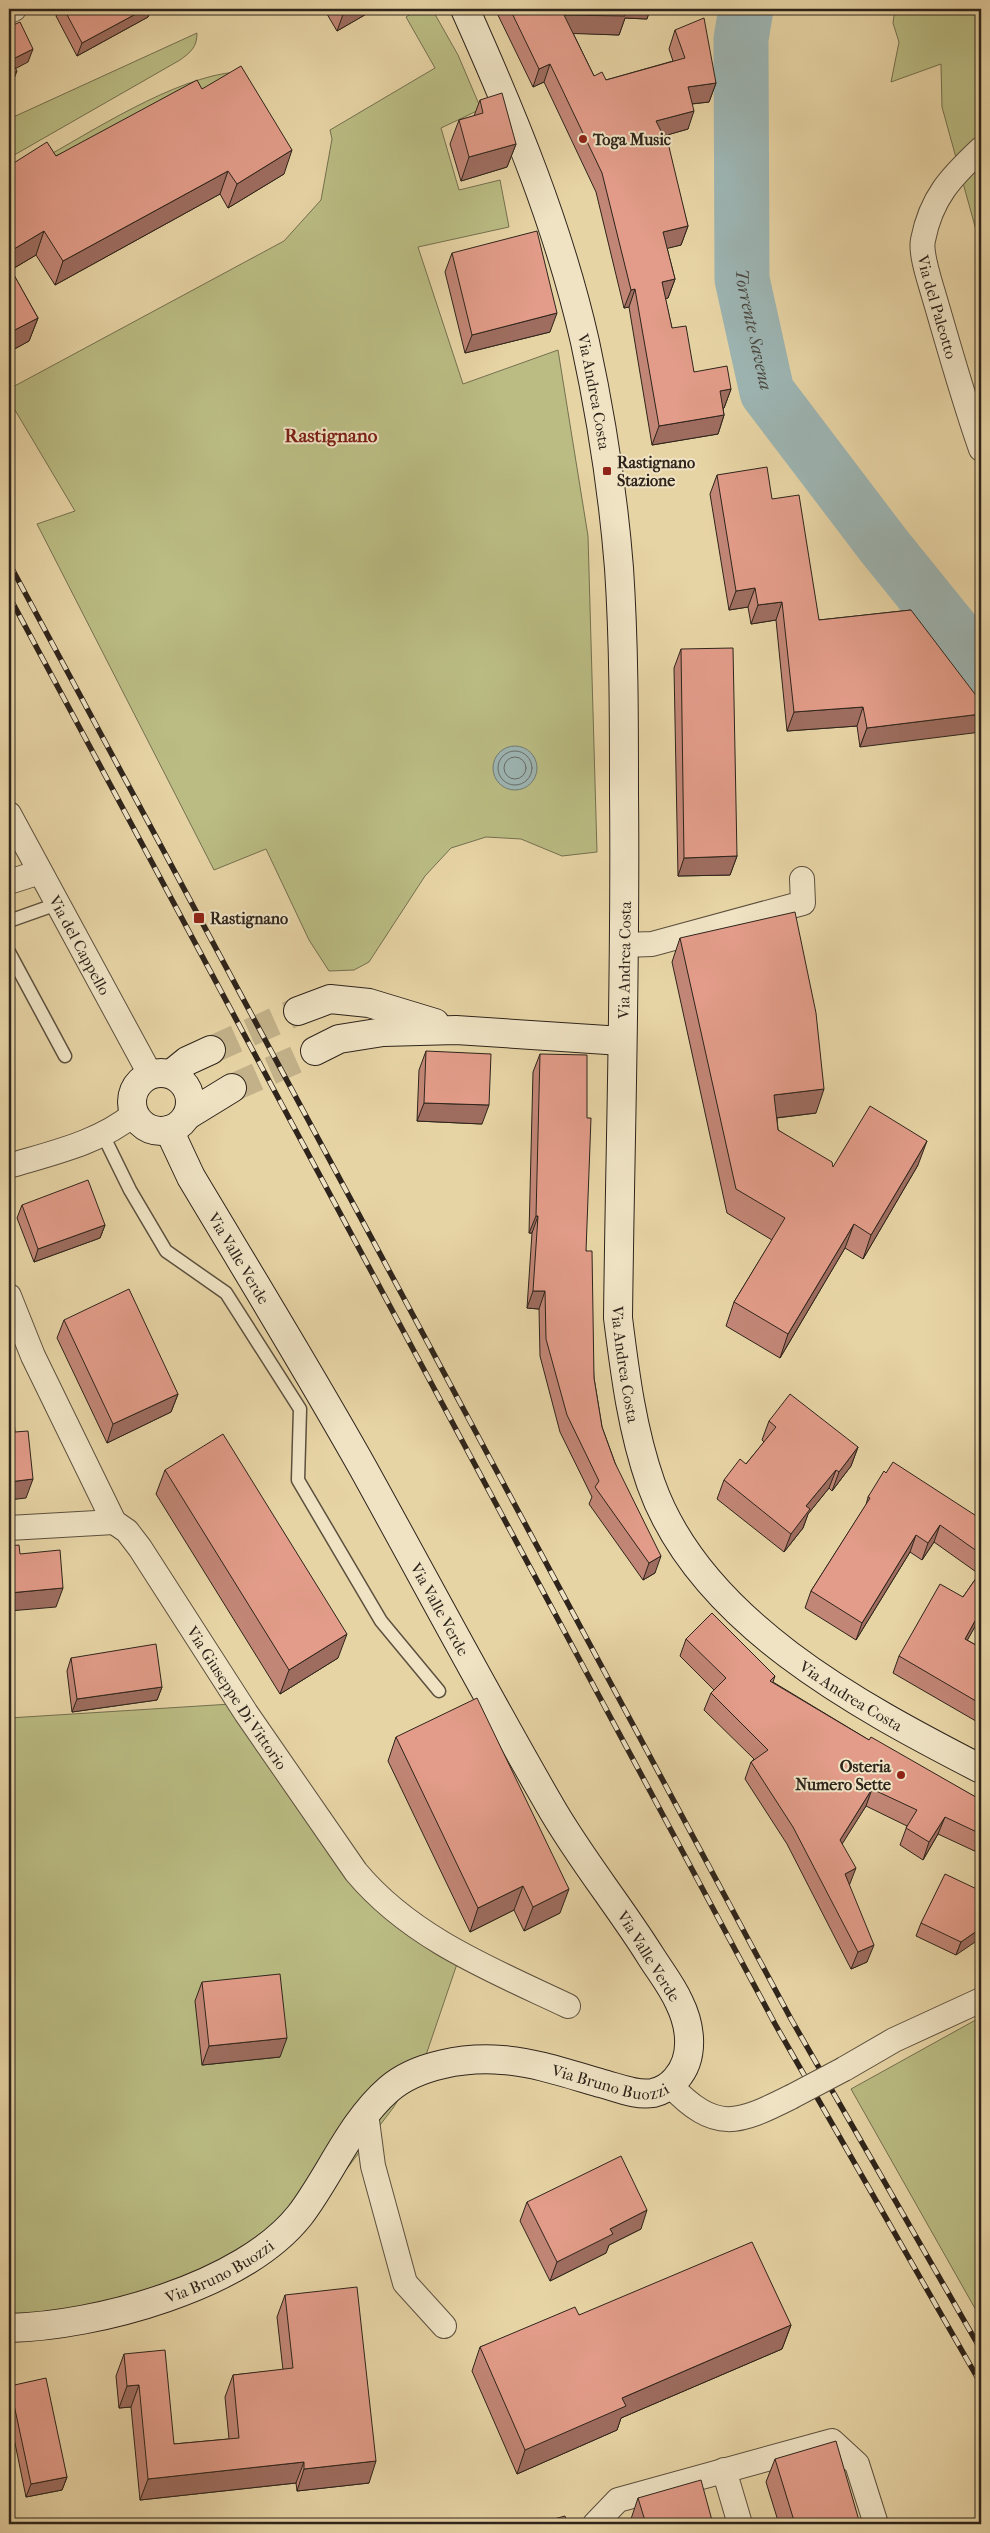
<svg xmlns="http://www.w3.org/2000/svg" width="990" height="2533" font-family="'IM FELL French Canon',serif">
<rect width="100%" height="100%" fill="#e7d4a5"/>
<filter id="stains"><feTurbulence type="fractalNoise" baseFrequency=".004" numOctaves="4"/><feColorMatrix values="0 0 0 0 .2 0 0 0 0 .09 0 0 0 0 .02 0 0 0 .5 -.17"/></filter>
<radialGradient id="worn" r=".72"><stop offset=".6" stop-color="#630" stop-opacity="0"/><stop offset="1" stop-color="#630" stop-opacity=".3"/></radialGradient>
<g fill="#babc83" stroke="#74704f">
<polygon points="418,9 432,9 458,55 481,109 441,128 459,190 500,180 509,227 418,247 463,384 558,350 588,536 597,852 562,856 521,839 486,837 451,848 425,876 369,962 354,970 329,971 309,940 266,849 214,870 37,524 75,511 9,400 9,389 284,241 321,200 332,139 330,130 435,68 406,17"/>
<polygon points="895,9 981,9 981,248 942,107 941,64 891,82 899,42 893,23"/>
<path d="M197,33c0,14 -6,19 -17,27l-171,98v-39z"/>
<path d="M236,72l-189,108 -10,-18c54,-30 138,-85 199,-90z"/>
<polygon points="231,1704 333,1856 458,1961 425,2058 393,2108 298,2233 145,2306 9,2321 9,1718"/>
<polygon points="981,2017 981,2319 851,2089"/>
</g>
<circle fill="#9db5b3" stroke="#717b76" cx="515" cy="768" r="22"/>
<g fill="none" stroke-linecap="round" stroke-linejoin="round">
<g stroke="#666c67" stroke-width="1">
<circle cx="515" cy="768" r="17"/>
<circle cx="515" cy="768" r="11"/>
</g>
<path stroke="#9db5b3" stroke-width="55" id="s1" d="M746,9l-5,30 1,240 25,113 117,154 97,120"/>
<g stroke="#c2b189" stroke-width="28" stroke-dasharray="28 14" stroke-linecap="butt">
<polyline points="211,1050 298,1011"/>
<polyline points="232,1088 315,1051"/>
</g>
<g stroke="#5c503e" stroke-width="15">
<g id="lane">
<polyline points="9,921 57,904"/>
<polyline points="9,952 65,1056"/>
<polyline points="103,1135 130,1190 166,1251 226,1293 300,1409 298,1480 381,1621 439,1691"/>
</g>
</g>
<g stroke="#5c503e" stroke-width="26">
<g id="street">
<polyline points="9,11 14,9"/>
<path id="s2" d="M981,149c-30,28 -50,49 -58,91 -3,13 7,42 11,56 15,51 29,102 47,153"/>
<path id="s3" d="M9,814l141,260"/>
<polyline points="9,882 40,872"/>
<polyline points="624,945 652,944 803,903 802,879"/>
<path d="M9,1166c43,-13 90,-23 125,-52"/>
<path id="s4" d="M9,1296l24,60 81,166 13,9 13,17 106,165 110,159c55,66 136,98 212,134"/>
<polyline points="9,1528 114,1522"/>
<polyline points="844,2069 894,2040 981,2000"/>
<path d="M670,2085c46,48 67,39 121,12"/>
<polyline points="366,2113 373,2166 405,2283 444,2326"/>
<polyline points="724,2470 740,2524"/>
<polyline points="595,2524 618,2500 832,2441 857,2464 876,2524"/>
</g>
</g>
<g stroke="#2e241b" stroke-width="30">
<g id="secondary">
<path id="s5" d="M465,9c48,107 94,218 120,333 16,74 28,151 34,226 5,75 5,151 5,227 2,174 -4,348 -6,523 7,56 14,112 33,166 49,138 208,222 330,285"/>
<polyline points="298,1011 330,999 369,1003 435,1023"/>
<polyline points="315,1051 339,1039 383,1032 456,1030 622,1041"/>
<circle cx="161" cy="1102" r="29"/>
<polyline points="171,1074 187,1061 211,1050"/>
<polyline points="188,1115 232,1088"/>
<path id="s6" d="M9,2328c87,-2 234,-41 291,-113 31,-41 50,-92 89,-126 28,-24 76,-32 113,-29 32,2 67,14 98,23 16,4 36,13 53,10 9,-2 17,-7 23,-14 19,-21 15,-53 3,-77 -7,-16 -19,-31 -29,-47 -32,-51 -71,-98 -101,-151 -64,-111 -124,-224 -186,-336 -55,-98 -114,-194 -172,-291l-22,-47"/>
</g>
</g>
<use href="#lane" stroke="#efe3c4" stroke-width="12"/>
<use href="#street" stroke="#efe3c4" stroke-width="24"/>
<use href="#secondary" stroke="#efe3c4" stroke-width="28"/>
<g stroke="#2e241b" stroke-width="5.5">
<g id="rail">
<polyline points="9,563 791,2019 981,2350"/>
<polyline points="9,596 775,2024 981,2384"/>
</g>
</g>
<use href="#rail" stroke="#efe3c4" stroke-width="4" stroke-dasharray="11" stroke-linecap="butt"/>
<g stroke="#5c503e" stroke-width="26" stroke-linecap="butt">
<polyline id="street-bridge" points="791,2097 844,2069"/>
</g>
<use href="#street-bridge" stroke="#efe3c4" stroke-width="24"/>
</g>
<g fill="#c28676" stroke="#2e241b">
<polygon points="59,9 153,9 151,10 148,17 77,56 56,16"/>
<polygon points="324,9 375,9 337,31"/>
<polygon points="495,9 650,9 647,19 625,18 619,35 573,33 594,76 606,80 673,61 669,49 675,30 716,83 709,102 692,104 688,129 663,136 688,226 681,245 667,248 675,279 668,298 665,298 672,328 694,372 731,389 724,408 723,408 724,415 718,434 652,445 629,307 624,308 596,192 544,82 533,87"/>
<polygon points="202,89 284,174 228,208 220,194 55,285 36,255 11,270 38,318 29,341 9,352 9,166 56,156"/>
<polygon points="480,100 516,144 507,167 461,181 450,144 459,120 474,116"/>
<polygon points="452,253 550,332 465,353 445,272"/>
<polygon points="717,475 772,499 819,620 911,610 860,747 857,726 787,731 776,620 751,624 748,607 729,610 710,494"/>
<polygon points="681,649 737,856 730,875 678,876 674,668"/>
<polygon points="680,938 816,1113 777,1118 778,1130 833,1167 918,1165 863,1259 845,1248 780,1358 726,1326 734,1302 772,1240 727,1213 672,962"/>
<polygon points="426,1051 482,1124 417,1121 419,1070"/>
<polygon points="540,1054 586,1251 594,1378 602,1427 655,1573 643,1580 589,1504 592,1497 560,1432 540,1356 539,1309 527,1308 532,1233 529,1233 533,1072"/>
<polygon points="22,1205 105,1225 100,1238 34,1262 17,1218"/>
<polygon points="64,1320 178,1394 171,1412 107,1443 57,1338"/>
<polygon points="769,1421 858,1447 851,1466 832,1491 829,1488 808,1514 803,1528 784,1552 717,1499 724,1480 746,1464 764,1442 762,1440"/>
<polygon points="165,1470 338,1658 280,1694 156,1494"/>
<polygon points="886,1473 981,1519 981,1616 967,1640 981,1648 981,1724 893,1673 899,1656 963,1597 979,1574 934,1542 922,1560 910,1552 856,1640 805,1608 811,1591 866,1505 868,1497"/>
<polygon points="686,1639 775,1676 773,1682 869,1740 981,1800 981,1854 938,1834 923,1860 900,1845 907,1826 866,1806 842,1843 849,1885 867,1962 851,1969 787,1844 745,1779 751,1762 754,1759 704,1710 711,1693 714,1690 680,1656"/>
<polygon points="71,1658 162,1687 157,1700 72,1712 67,1671"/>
<polygon points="396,1737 560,1913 524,1931 514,1910 470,1932 388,1761"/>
<polygon points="981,1891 956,1955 916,1936 921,1923"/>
<polygon points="202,1982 280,2057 202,2065 195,2001"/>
<polygon points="527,2202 641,2229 609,2245 606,2253 550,2281 520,2221"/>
<polygon points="285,2295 369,2483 297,2491 296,2483 140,2500 131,2407 119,2408 116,2376 124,2354 174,2444 229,2439 225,2397 233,2375 283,2370 277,2317"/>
<polygon points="579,2315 791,2325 782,2349 621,2418 617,2430 517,2474 472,2371 480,2347"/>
<polygon points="10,2386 67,2477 62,2490 26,2497 9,2414 9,2390"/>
<polygon points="775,2459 860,2524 779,2524 766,2482"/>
<polygon points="638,2498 713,2524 630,2524 630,2522"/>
</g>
<g fill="#9e6d60" stroke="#2e241b">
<polygon points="145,9 153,9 151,10 148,17 77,56 82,43"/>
<polygon points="345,9 375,9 337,31"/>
<polygon points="622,9 650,9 647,19 625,18 619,35 558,33 564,15"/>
<polygon points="33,49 28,62 9,72 11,60"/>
<polygon points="550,64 544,82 533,87 539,69"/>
<polygon points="17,71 12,84 9,86 9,76"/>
<polygon points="716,83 709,102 681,105 688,87"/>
<polygon points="694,111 688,129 650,140 656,121"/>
<polygon points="516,144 507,167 461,181 469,157"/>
<polygon points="292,150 284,174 228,208 237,184"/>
<polygon points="228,171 220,194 55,285 63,261"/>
<polygon points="688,226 681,245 657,251 663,232"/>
<polygon points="44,231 36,255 9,271 9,252"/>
<polygon points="675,279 668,298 655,301 662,282"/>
<polygon points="635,289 629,307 624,308 631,290"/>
<polygon points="557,313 550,332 465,353 472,335"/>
<polygon points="38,318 29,341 9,352 9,333"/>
<polygon points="731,389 724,408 713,410 720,391"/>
<polygon points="724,415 718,434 652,445 659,426"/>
<polygon points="755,588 748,607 729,610 736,591"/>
<polygon points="782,602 776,620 751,624 758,605"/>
<polygon points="863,707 857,726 787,731 794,712"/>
<polygon points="981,714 981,732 860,747 867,728"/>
<polygon points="737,856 730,875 678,876 684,858"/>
<polygon points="824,1089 816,1113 766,1119 774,1095"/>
<polygon points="424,1103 489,1105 482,1124 417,1121"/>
<polygon points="927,1141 918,1165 863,1259 871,1235"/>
<polygon points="536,1216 538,1216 532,1233 529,1233"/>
<polygon points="854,1224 845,1248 780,1358 788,1334"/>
<polygon points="105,1225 100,1238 34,1262 38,1249"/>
<polygon points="533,1291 545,1291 539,1309 527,1308"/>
<polygon points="178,1394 171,1412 107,1443 113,1424"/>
<polygon points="858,1447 851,1466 832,1491 839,1472"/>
<polygon points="836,1470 829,1488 808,1514 803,1528 784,1552 791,1534 806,1506"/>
<polygon points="33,1479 26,1498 9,1500 9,1482"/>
<polygon points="940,1525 934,1542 922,1560 928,1543"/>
<polygon points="916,1535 910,1552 856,1640 862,1623"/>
<polygon points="661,1556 655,1573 643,1580 649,1563"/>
<polygon points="63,1588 56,1607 9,1611 9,1593"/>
<polygon points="981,1610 981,1616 959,1655 965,1639"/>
<polygon points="347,1634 338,1658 280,1694 289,1670"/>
<polygon points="162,1687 157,1700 72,1712 77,1699"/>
<polygon points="872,1789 866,1806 834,1857 840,1840"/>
<polygon points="945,1817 938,1834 923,1860 929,1842"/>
<polygon points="856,1868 849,1886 845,1874"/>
<polygon points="523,1886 514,1910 470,1932 478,1908"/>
<polygon points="569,1889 560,1913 524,1931 533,1907"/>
<polygon points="981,1928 981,1938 956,1955 961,1942"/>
<polygon points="874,1945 867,1962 851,1969 858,1952"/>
<polygon points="287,2038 280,2057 202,2065 209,2046"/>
<polygon points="647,2210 641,2229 609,2245 606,2253 550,2281 557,2262 610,2229"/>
<polygon points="791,2325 782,2349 621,2418 617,2430 517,2474 525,2450 622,2398"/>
<polygon points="139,2385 131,2407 119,2408 127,2386"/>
<polygon points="376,2461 369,2483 297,2491 304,2469"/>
<polygon points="304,2462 296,2483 140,2500 148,2479"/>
<polygon points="67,2477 62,2490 26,2497 31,2484"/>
</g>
<g fill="#e29c89" stroke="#2e241b">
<polygon points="64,9 145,9 82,43"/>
<polygon points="510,9 625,9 625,16 564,15 594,76 602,72 606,80 685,58 675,30 704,18 716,83 688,87 694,111 656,121 669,147 688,226 663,232 675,279 662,282 672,328 686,326 694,372 727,366 731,389 720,391 724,415 659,426 635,289 631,290 602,173 550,64 539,69"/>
<polygon points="20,22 33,49 11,60 17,71 9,76 9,27"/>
<polygon points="241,66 292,150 237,184 228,171 63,261 44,231 9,252 9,166 47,142 56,156 197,80 202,89"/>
<polygon points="502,93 516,144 469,157 459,120 483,113 480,100"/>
<polygon points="537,231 557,313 472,335 452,253"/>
<polygon points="9,266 38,318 9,333"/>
<polygon points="767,467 772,499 799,495 819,620 911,610 981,702 981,714 867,728 863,707 794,712 782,602 758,605 755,588 736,591 717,475"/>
<polygon points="733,648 737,856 684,858 681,649"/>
<polygon points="795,912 816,1013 824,1089 774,1095 778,1130 832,1162 833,1167 870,1106 927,1141 871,1235 854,1224 788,1334 734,1302 785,1218 736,1189 680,938"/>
<polygon points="426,1051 491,1054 489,1105 424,1103"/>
<polygon points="540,1054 587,1055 587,1118 591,1118 586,1251 592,1251 594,1378 602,1427 615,1463 661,1556 649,1563 595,1487 599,1481 567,1415 546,1339 545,1291 533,1291 538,1216 536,1216"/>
<polygon points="88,1180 105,1225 38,1249 22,1205"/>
<polygon points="129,1289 178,1394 113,1424 64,1320"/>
<polygon points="9,1369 15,1432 28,1431 33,1479 9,1482"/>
<polygon points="790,1394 858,1447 839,1472 836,1470 806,1506 810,1509 791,1534 724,1480 740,1459 746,1464 776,1427 769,1421"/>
<polygon points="223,1434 347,1634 289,1670 165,1470"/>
<polygon points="893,1462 981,1519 981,1554 940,1525 928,1543 916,1535 862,1623 811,1591 870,1498 868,1497 884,1471 886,1473"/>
<polygon points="19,1545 20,1554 60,1550 63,1588 9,1593 9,1546"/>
<polygon points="981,1571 981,1610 965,1639 981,1648 981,1704 899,1656 940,1584 963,1597"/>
<polygon points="712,1613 775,1676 770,1681 869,1740 871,1737 981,1800 981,1834 945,1817 929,1842 906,1828 917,1810 872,1789 840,1840 856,1868 845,1874 874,1945 858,1952 793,1827 751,1762 768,1750 711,1693 726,1678 686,1639"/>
<polygon points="156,1644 162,1687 77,1699 71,1658"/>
<polygon points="477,1698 569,1889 533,1907 523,1886 478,1908 396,1737"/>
<polygon points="945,1874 981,1891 981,1928 961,1942 921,1923"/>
<polygon points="280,1974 287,2038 209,2046 202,1982"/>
<polygon points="621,2156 647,2210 610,2229 613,2234 557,2262 527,2202"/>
<polygon points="752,2242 791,2325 622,2398 626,2406 525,2450 480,2347 575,2307 579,2315"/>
<polygon points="357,2287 376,2461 304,2469 304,2462 148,2479 139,2385 127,2386 124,2354 165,2350 174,2444 239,2438 233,2375 293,2368 285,2295"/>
<polygon points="46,2378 67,2477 31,2484 10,2386"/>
<polygon points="836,2441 860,2524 795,2524 775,2459"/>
<polygon points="701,2480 713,2524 646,2524 638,2498"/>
<polygon points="565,2516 567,2524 536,2524"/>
</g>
<g fill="#8f2418" stroke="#efe3c4" stroke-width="2">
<circle cx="583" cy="139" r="5"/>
<rect x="602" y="466" width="10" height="10" rx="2.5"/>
<rect x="193" y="912" width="12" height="12" rx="2.5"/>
<circle cx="901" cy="1775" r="5"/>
</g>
<g text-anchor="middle" stroke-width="4" stroke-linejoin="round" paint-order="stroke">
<g font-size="16" font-weight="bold" fill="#2e241b" stroke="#efe3c4" text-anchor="start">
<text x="593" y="145">Toga Music</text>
<text x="617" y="468">Rastignano<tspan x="617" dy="18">Stazione</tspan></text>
<text x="210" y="924">Rastignano</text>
<text x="891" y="1772" text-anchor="end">Osteria<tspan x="891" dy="18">Numero Sette</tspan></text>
</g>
<g font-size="16" fill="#2e241b" stroke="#efe3c4">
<text dy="6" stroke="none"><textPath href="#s2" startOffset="179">Via del Paleotto</textPath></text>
<text dy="6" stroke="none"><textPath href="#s5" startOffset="405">Via Andrea Costa</textPath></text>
<text dy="6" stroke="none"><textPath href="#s3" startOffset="149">Via del Cappello</textPath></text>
<text transform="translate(624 960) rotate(-89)" y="6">Via Andrea Costa</text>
<text transform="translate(239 1258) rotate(59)" y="6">Via Valle Verde</text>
<text dy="6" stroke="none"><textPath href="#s5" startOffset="1380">Via Andrea Costa</textPath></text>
<text transform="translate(440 1609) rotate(61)" y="6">Via Valle Verde</text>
<text dy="6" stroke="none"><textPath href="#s5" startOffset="1800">Via Andrea Costa</textPath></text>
<text dy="6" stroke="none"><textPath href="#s4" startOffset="465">Via Giuseppe Di Vittorio</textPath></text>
<text transform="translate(649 1956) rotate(58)" y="6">Via Valle Verde</text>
<text dy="6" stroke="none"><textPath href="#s6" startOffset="705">Via Bruno Buozzi</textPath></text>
<text dy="6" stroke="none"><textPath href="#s6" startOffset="220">Via Bruno Buozzi</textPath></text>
</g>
<g font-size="18" font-style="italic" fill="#4a4841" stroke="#efe3c4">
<text dy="6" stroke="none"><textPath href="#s1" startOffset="322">Torrente Savena</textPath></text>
</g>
<g font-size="19" font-weight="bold" fill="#7a1f14" stroke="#efe3c4">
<text x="331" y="442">Rastignano</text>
</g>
</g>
<rect width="990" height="2533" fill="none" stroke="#e7d4a5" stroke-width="30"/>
<rect x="10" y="10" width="970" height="2513" fill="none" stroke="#2e241b" stroke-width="2.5"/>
<rect x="15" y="15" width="960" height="2503" fill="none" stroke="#2e241b"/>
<rect width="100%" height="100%" filter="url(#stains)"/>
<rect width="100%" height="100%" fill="url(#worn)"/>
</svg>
